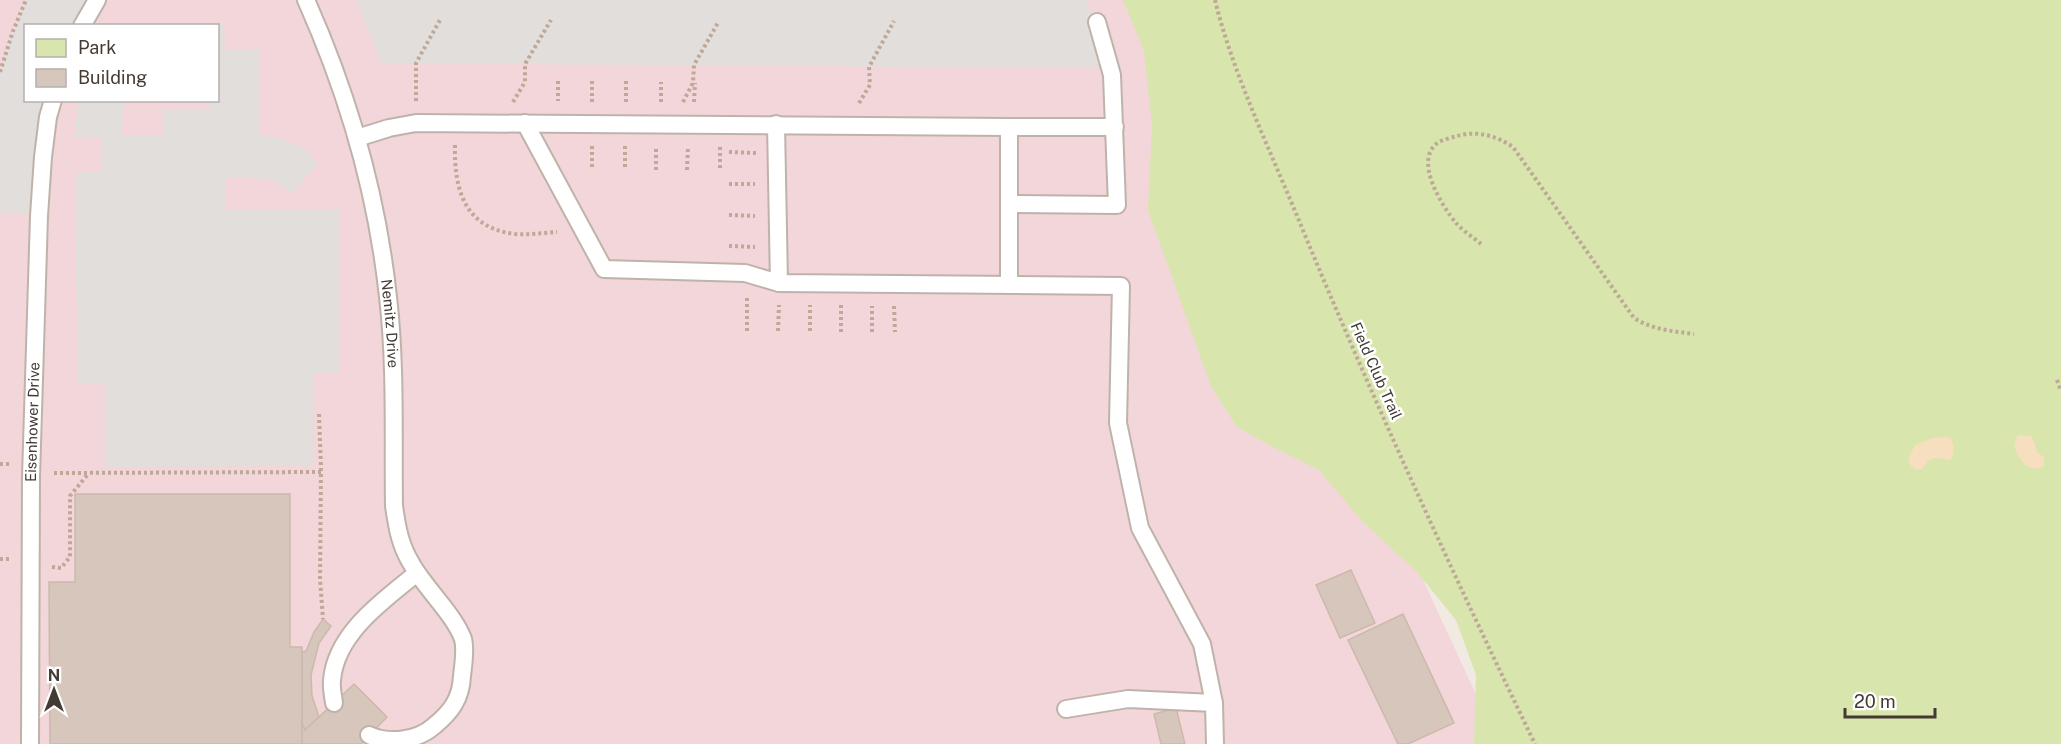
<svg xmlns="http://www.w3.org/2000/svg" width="2061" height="744" font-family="'Public Sans',sans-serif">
<rect width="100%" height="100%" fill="#f1eae3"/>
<path fill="#f2d6d9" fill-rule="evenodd" d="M0,0h1172l31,104 296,640h-1499zM26,26h192v74h-192z"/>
<polygon fill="#d8e5ac" points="1123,0 2061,0 2061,744 1474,744 1476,675 1456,620 1416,571 1363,522 1319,470 1271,446 1236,426 1211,386 1148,210 1152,126 1144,51"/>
<g fill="#f6debf">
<path d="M2018,435l13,1 3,5 3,11 7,5v9c-16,9 -26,-7 -30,-21z"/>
<path d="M1945,437l6,1c3,8 4,16 -1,22 -17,-2 -17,-6 -28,9l-5,1 -6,-4 -3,-7 7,-14 17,-7z"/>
</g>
<g fill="#e2dedc">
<polygon points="26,0 97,0 82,25 26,26 26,100 53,101 39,216 0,212 0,72 13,31"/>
<polygon points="356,0 1085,0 1116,63 1099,68 382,63"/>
<polygon points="224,23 225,50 260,50 260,135 285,140 305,149 318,164 291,193 282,185 267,179 226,177 226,209 339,209 340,372 314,373 314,466 106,467 106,384 77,384 76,173 102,172 101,138 74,138 79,101 126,101 123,111 121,136 163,136 163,109 209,109 209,101 218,100 218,26 168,25"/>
</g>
<g fill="#d6c6bc" stroke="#cdb9ac" stroke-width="1.5">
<polygon points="75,494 290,494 290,647 302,647 302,744 50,744 49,582 75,582"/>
<polygon points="1351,570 1375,623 1340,638 1316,585"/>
<polygon points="1403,614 1454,723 1408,744 1398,744 1348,640"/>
<polygon points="323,619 331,626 319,643 311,675 312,696 319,717 305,730 302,724 302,652 306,651 314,632"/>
<polygon points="354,684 387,717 361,744 302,744 302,724 305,730"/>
<polygon points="1176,708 1185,744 1161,744 1154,714"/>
</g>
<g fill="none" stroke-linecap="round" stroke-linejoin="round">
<g stroke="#bfb3a9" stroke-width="20">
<g id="lane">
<path id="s1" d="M306,0c42,94 71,194 82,297 8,69 5,140 6,209 3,21 6,39 17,57 13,24 43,51 52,76 3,11 0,27 -1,37 -1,23 -11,36 -28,50 -17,15 -45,18 -65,9"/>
<polyline points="82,26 97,0"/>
<polyline points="525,123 604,269 745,273 779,283 1121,286 1118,423 1140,528 1202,644 1214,703"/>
<polyline points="776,124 779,283"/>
<polyline points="1009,127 1115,127"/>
<polyline points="357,138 389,128 416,123 1009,127 1009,285"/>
<polyline points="1009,204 1117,205 1112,75 1097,22"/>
<path d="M334,703c-1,-8 -3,-16 -2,-23 4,-47 52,-80 85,-107"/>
<polyline points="1066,709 1128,699 1214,703 1215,744"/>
<path id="s2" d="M30,744l1,-267 8,-261 4,-59 5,-40 5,-17"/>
</g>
</g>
<g stroke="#bea898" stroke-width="4" stroke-dasharray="3 3" stroke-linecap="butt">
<path d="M1215,0c18,75 58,156 87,228 72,174 151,346 233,516"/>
<polyline points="0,72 13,31 26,0"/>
<polyline points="558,81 558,101"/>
<polyline points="592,81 592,102"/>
<polyline points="626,81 626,102"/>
<polyline points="416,101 416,63 440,20"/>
<polyline points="513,102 525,82 525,64 551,20"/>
<polyline points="661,102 661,82"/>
<polyline points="683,102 693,83 694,65 719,21"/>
<polyline points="694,102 695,83"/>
<polyline points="859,103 870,85 869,67 894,21"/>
<path d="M455,145c-1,44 9,83 60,89 14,1 28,-1 42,-2"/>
<polyline points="592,146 592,169"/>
<polyline points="625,146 625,169"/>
<polyline points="720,147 720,170"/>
<polyline points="729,152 756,153"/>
<polyline points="656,170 656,147"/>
<polyline points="687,170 688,147"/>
<polyline points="729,184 755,184"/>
<polyline points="729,215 755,216"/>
<path d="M1481,244c-8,-7 -18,-13 -25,-21 -14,-17 -44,-64 -17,-81 5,-3 12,-4 18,-6 20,-6 40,0 56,11l121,171c19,12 38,13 60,16"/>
<polyline points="729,246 755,247"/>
<polyline points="747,298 747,331"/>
<polyline points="841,305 841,332"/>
<polyline points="894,306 895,332"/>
<polyline points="778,331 779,305"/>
<polyline points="810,331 810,305"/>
<polyline points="872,332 872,306"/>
<polyline points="2057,380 2061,391"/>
<polyline points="319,414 321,468 320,579 323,619"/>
<polyline points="0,464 9,464"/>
<polyline points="54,473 321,472"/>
<polyline points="0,559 10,559"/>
<polyline points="52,567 61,568 70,557 70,496 88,474"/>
</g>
<use href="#lane" stroke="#fff" stroke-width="16"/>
</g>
<g text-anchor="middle" stroke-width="5" stroke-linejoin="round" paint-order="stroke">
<g font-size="15" fill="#433a34" stroke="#fff">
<text dy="5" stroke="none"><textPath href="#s1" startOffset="336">Nemitz Drive</textPath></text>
<text transform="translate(1376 371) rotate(66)" y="5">Field Club Trail</text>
<text dy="5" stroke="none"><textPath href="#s2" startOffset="322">Eisenhower Drive</textPath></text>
</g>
</g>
<rect x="24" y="24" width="195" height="78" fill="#ffffff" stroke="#b4b0ae" stroke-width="1.5"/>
<rect x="36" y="39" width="30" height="18" fill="#d8e5ac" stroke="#b4b0ae" stroke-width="1.5"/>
<text x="78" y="54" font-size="18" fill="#433a34">Park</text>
<rect x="36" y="69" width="30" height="18" fill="#d6c6bc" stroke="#b4b0ae" stroke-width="1.5"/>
<text x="78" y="84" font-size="18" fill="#433a34">Building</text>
<g transform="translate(54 690)" stroke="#ffffff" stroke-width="4.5" paint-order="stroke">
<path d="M0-4.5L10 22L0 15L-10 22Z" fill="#433a34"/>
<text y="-9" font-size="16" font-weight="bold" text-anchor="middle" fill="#433a34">N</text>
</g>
<path d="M1845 708v9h90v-9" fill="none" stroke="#433a34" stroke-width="3"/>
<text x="1854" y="708" font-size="18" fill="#433a34" stroke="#ffffff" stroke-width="4.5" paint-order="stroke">20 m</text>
</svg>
